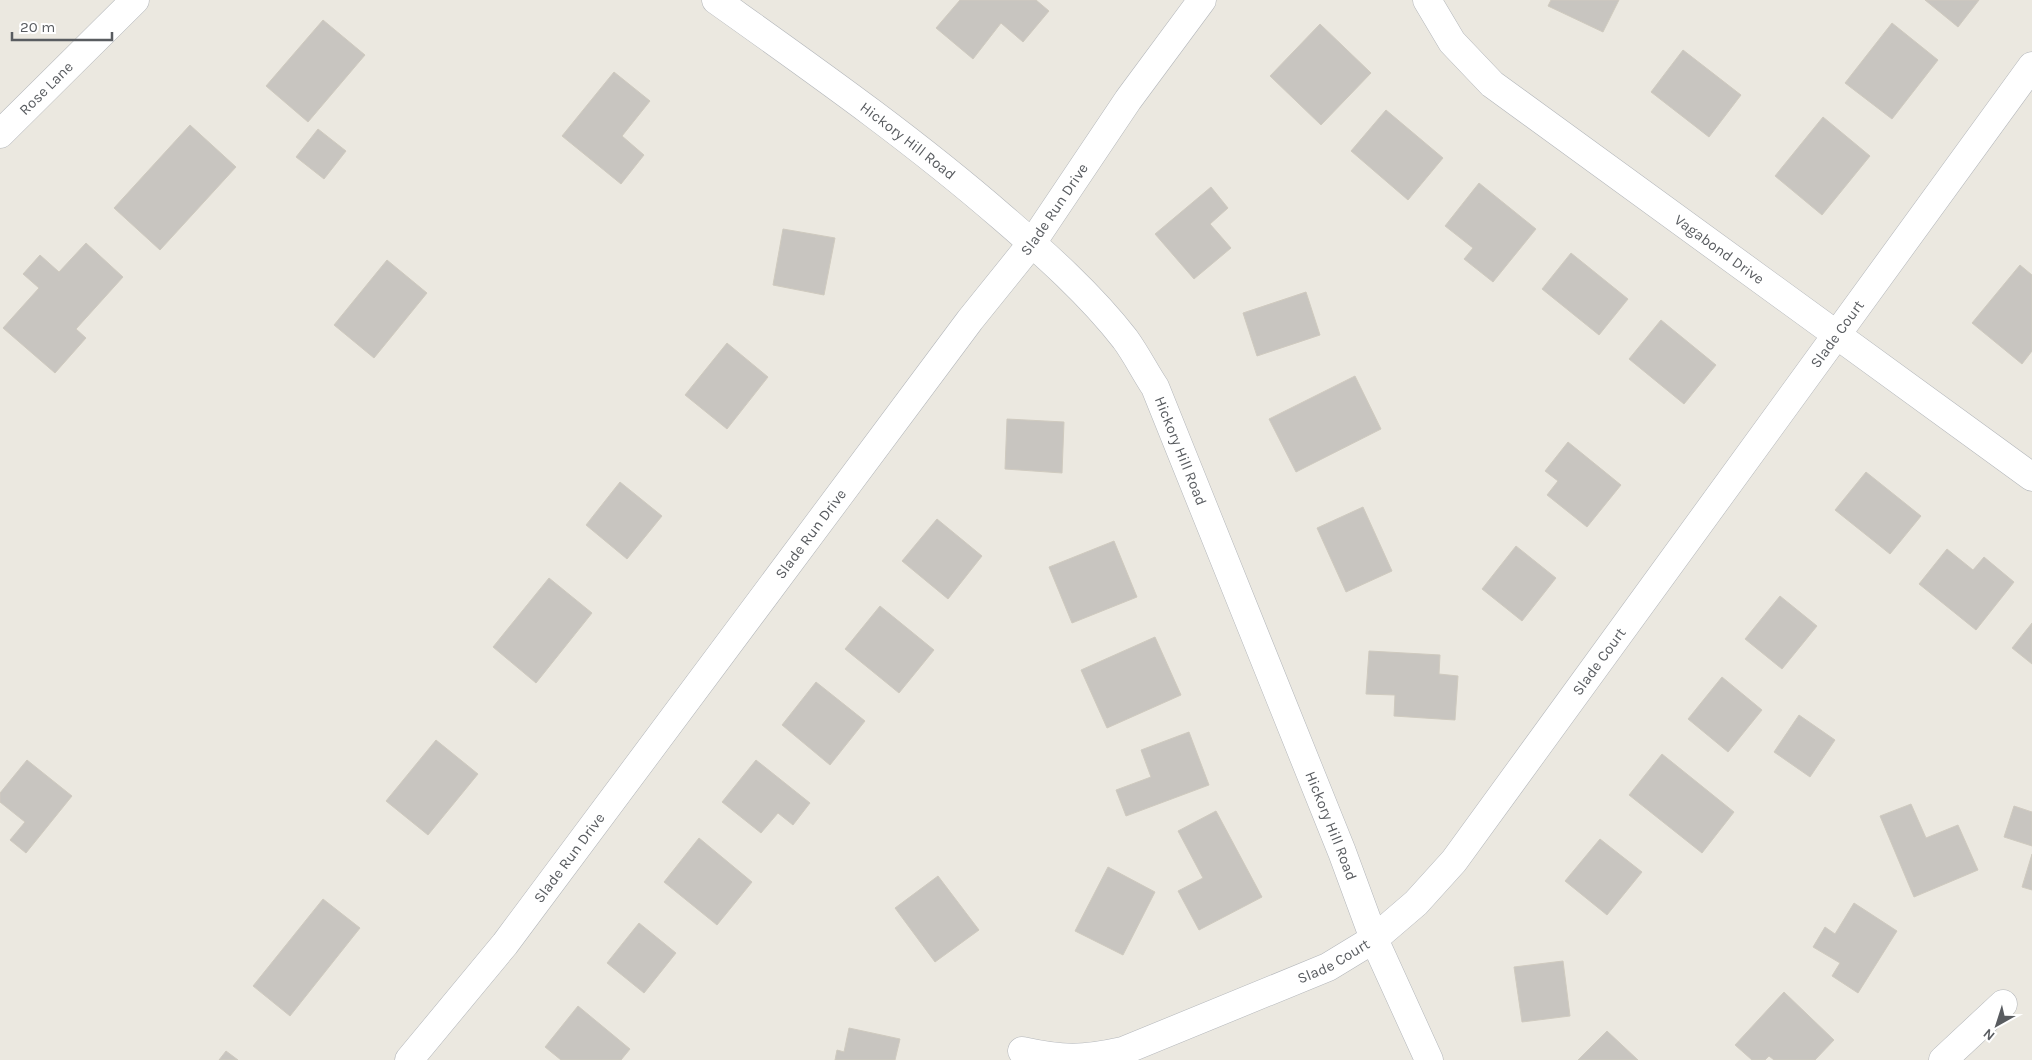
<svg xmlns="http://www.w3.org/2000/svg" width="2032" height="1060" font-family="Karla,sans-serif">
<rect width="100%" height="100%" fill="#ebe8e0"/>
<g fill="#c8c5c0" stroke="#cfcabf">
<polygon points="960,0 1036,0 1049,11 1023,42 1001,23 973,59 936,28"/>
<polygon points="1551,0 1619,0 1603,32 1548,6"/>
<polygon points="1925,0 1979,0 1958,27"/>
<polygon points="323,20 365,55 308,122 266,86"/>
<polygon points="1892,23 1938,60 1892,119 1845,83"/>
<polygon points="1320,24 1371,73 1321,125 1270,76"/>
<polygon points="1683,50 1741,95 1709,137 1651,92"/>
<polygon points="614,72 650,101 622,136 644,155 621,184 562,136"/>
<polygon points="1386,110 1443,158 1408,200 1351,151"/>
<polygon points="1823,117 1870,156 1822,215 1775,176"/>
<polygon points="190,125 236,167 160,250 114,208"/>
<polygon points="318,129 346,151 324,179 296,157"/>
<polygon points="1479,183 1536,229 1493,282 1464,259 1473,248 1445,226"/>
<polygon points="1211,187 1228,208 1210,224 1231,248 1194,279 1155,234"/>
<polygon points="783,229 835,238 824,295 773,285"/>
<polygon points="86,243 123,277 76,329 86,338 55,373 3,328 39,288 23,274 40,255 59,272"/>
<polygon points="1571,253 1628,299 1599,335 1542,289"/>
<polygon points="387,260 427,293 374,358 334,325"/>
<polygon points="2020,265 2032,275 2032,351 2022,364 1972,323"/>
<polygon points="1306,292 1320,335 1257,356 1243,313"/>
<polygon points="1661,320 1716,365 1684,404 1629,359"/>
<polygon points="727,343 768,377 727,429 685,395"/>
<polygon points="1355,376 1381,429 1296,472 1269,419"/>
<polygon points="1007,419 1064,422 1062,473 1005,469"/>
<polygon points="1568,442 1621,485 1587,527 1547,495 1558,481 1545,471"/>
<polygon points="1866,472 1921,516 1890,554 1835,510"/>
<polygon points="620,482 662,516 627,559 586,525"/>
<polygon points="1363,507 1392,571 1346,592 1317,528"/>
<polygon points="937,519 982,556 948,599 902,561"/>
<polygon points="1114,541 1137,597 1072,623 1049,567"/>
<polygon points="1516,546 1556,578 1522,621 1482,589"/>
<polygon points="1947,549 1973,570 1984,557 2014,582 1976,630 1919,584"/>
<polygon points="549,578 592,613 536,683 493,647"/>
<polygon points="1780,596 1817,626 1782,669 1745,639"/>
<polygon points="880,606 934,650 899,693 845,649"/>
<polygon points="2032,623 2032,664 2012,648"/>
<polygon points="1155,637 1181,695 1107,728 1081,670"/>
<polygon points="1369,651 1440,655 1439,674 1458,676 1455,720 1394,716 1395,695 1366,694"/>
<polygon points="1722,677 1762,710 1728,752 1688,719"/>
<polygon points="816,682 865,721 830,765 782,725"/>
<polygon points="1799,715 1835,740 1810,777 1774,752"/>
<polygon points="1189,732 1209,785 1126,816 1116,790 1151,777 1141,750"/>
<polygon points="436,740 478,774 428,835 386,801"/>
<polygon points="1662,754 1734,812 1702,853 1629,795"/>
<polygon points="27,760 72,796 26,853 10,840 25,822 0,802 0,793"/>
<polygon points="756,760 810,803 793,825 778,813 761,833 722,802"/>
<polygon points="1911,804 1926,838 1958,825 1978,870 1914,897 1880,816"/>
<polygon points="2014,806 2032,812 2032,846 2004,837"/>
<polygon points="1216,811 1262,897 1199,930 1178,891 1203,878 1178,831"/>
<polygon points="699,838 752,882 717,925 664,882"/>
<polygon points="1600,839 1642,872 1607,915 1565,881"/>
<polygon points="2032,854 2032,890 2022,887"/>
<polygon points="1108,867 1155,892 1123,955 1075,931"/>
<polygon points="938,876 979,930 935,962 895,908"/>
<polygon points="323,899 360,928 290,1016 253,986"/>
<polygon points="1854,903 1897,931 1858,993 1832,976 1840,963 1813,947 1825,927 1835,934"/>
<polygon points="639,923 676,953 644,993 607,963"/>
<polygon points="1563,961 1570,1016 1522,1022 1514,967"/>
<polygon points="1784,992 1834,1040 1815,1060 1774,1060 1769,1056 1765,1060 1752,1060 1735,1045"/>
<polygon points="578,1006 630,1049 621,1060 561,1060 545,1047"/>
<polygon points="849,1028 900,1039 895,1060 835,1060 837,1050 844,1052"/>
<polygon points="1607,1031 1638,1060 1578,1060"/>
<polygon points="226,1051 238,1060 219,1060"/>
</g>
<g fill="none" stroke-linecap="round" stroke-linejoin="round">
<g stroke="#b3b6ba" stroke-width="29">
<g id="minor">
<path id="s1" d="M716,0c98,70 195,138 286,217 43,37 88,77 123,122 11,15 20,33 30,48l187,465 32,87 55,121"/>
<path id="s2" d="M1427,0l25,42 40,42 540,393"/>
<path id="s3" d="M0,134l135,-134"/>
<path id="s4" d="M1022,1051c41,9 60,9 101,0l205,-84 46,-28 42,-36 38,-42 578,-795"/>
<path id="s5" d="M409,1060l96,-116 465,-624 62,-77 96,-143 74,-100"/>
<polyline points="1943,1060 2003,1004"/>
</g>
</g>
<use href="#minor" stroke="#fff" stroke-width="28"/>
</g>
<g text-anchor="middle" stroke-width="4" stroke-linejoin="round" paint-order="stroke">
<g font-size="15" fill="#595c60" stroke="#fff">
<text dy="5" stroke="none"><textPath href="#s3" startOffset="65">Rose Lane</textPath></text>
<text dy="5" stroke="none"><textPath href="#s1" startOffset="238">Hickory Hill Road</textPath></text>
<text dy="5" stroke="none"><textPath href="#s5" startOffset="1068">Slade Run Drive</textPath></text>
<text dy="5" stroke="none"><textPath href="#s2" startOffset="388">Vagabond Drive</textPath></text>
<text dy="5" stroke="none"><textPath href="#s4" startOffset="1141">Slade Court</textPath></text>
<text dy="5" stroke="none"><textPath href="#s1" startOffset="658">Hickory Hill Road</textPath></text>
<text dy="5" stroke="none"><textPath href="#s5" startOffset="662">Slade Run Drive</textPath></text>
<text dy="5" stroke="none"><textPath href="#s4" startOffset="736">Slade Court</textPath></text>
<text dy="5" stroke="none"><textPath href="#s1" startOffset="1062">Hickory Hill Road</textPath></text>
<text dy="5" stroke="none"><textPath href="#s5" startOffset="258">Slade Run Drive</textPath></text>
<text dy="5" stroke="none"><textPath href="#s4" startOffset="331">Slade Court</textPath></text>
</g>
</g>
<g transform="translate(1997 1025) rotate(219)" stroke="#ffffff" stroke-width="4" paint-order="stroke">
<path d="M0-4L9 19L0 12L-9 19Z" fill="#595c60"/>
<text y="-8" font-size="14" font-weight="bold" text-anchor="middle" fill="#595c60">N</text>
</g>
<path d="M12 32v8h100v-8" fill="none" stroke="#595c60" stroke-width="2.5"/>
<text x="20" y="32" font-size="15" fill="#595c60" stroke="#ffffff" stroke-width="4" paint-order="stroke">20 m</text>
</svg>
